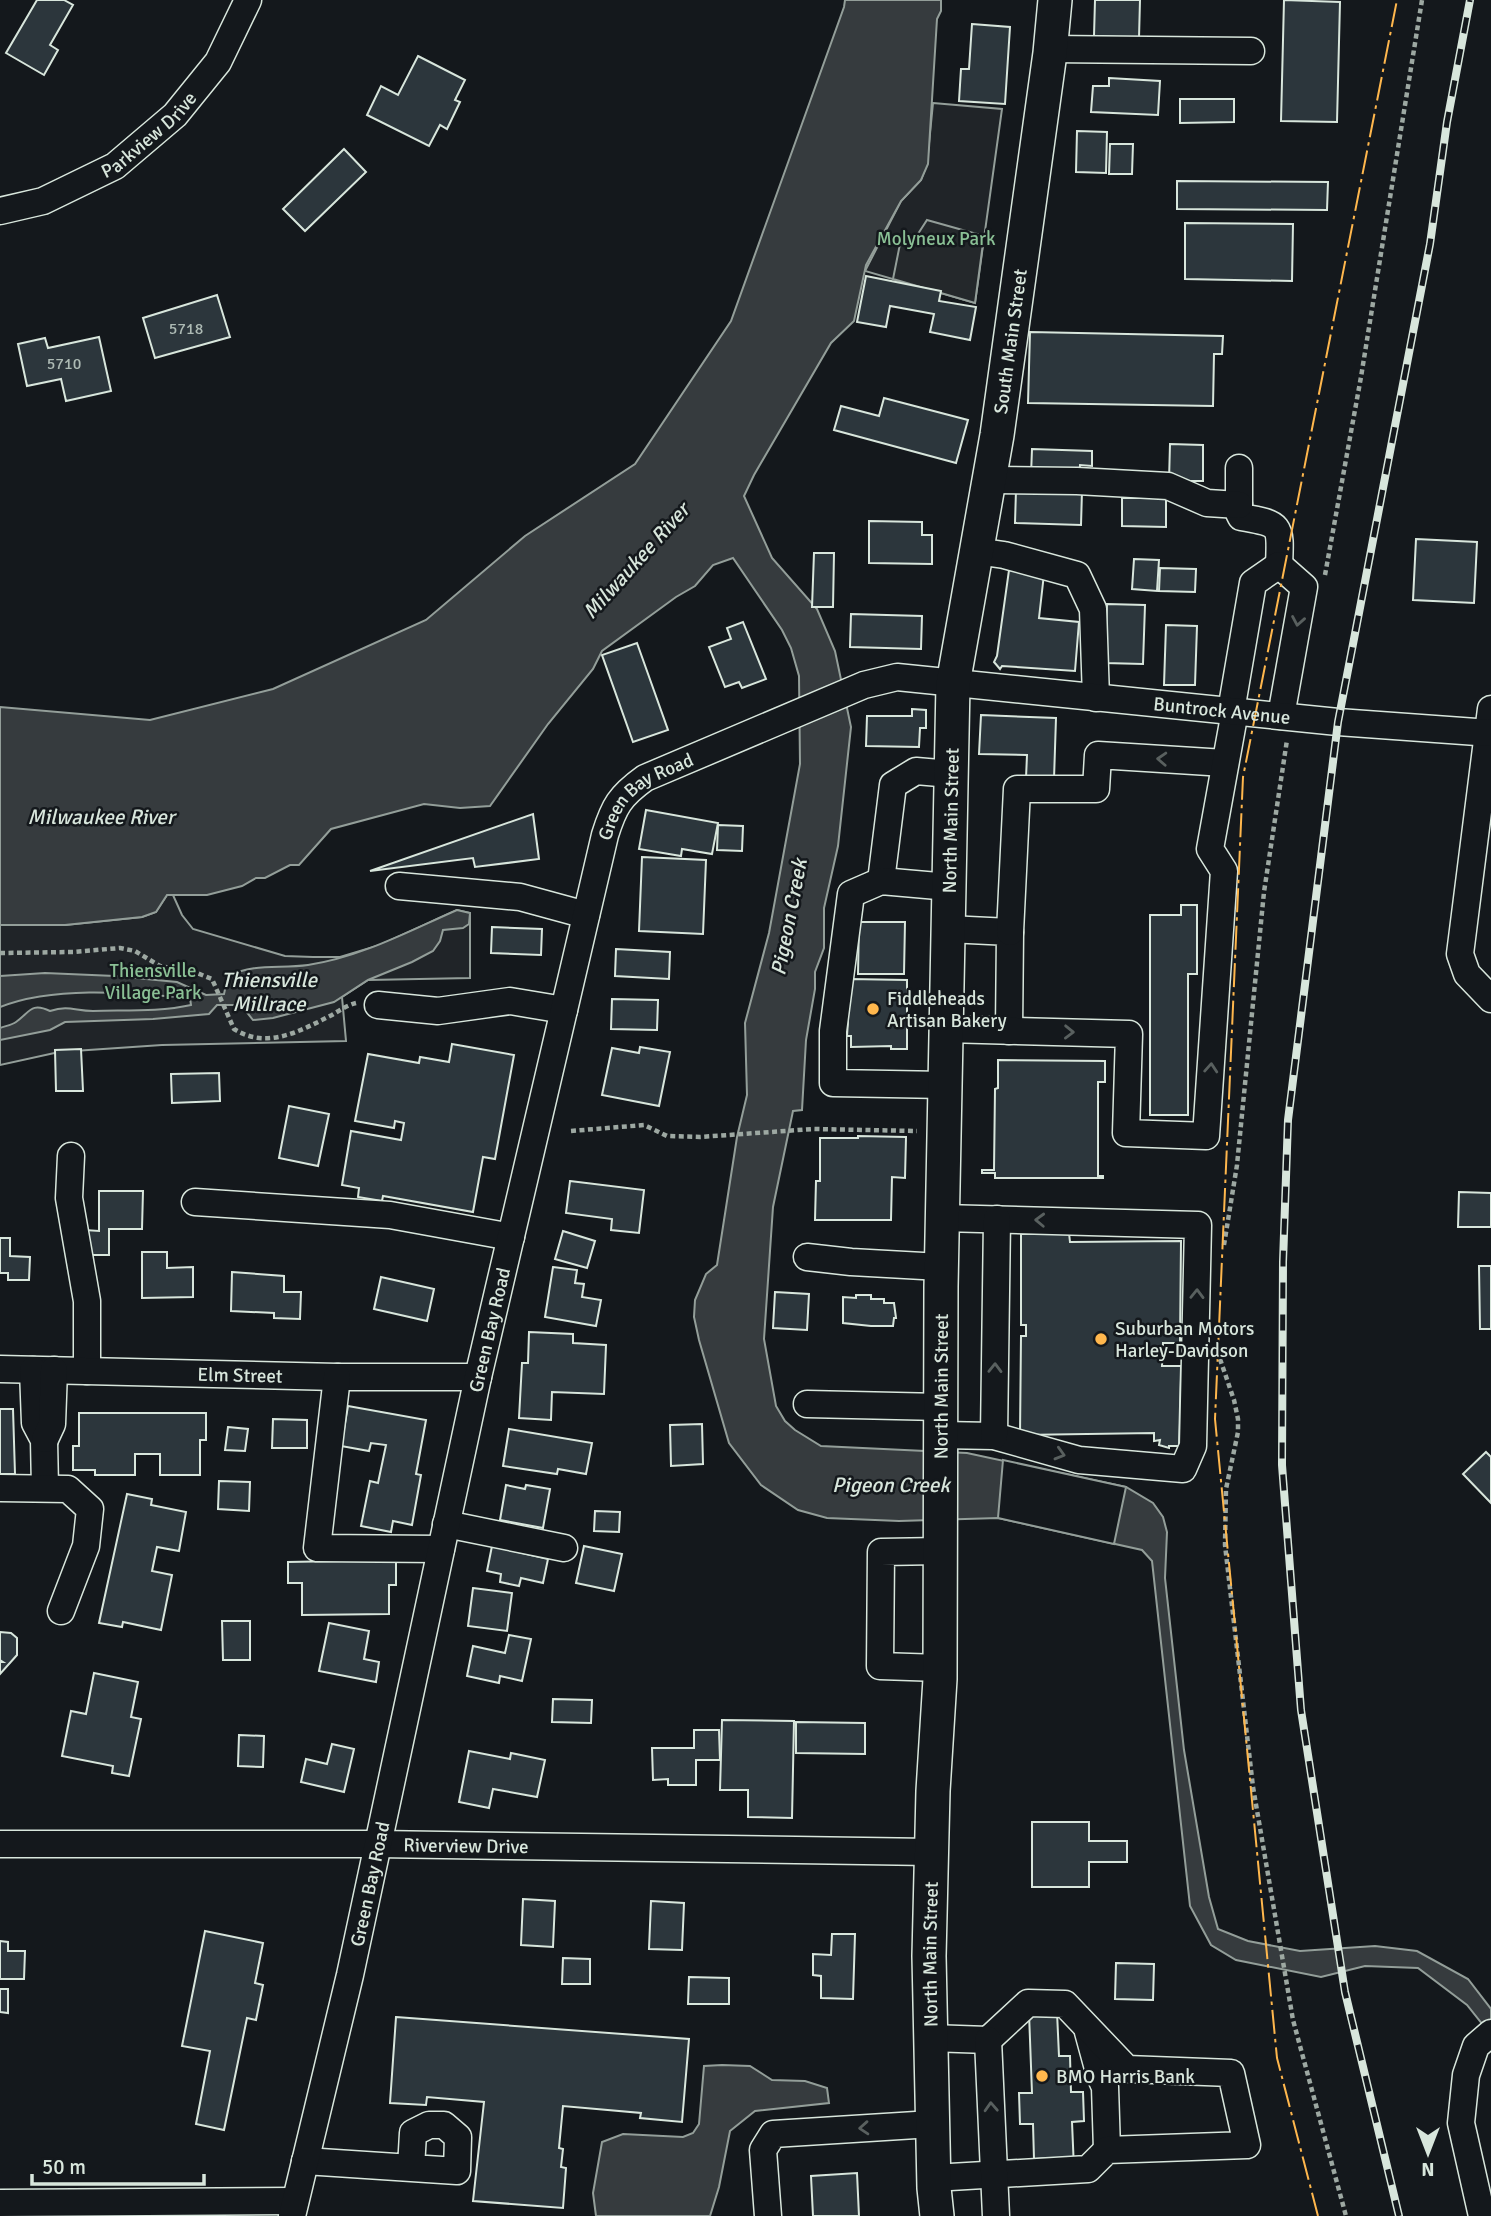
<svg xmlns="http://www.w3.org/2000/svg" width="1491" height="2216" font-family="Signika,sans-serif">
<rect width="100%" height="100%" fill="#14181c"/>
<g fill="#202428" stroke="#939e99" stroke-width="2">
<polygon points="933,103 1002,109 975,303 865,271 901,201 921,180 927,164"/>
<polygon points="167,895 173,895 182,915 193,929 285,956 313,957 340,957 380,945 457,910 470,913 470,978 368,980 342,997 346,1041 162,1045 59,1052 0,1065 0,925 65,925 142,917 156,912"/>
</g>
<polygon fill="#24282b" stroke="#939e99" stroke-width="2" points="927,220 984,236 975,303 893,279 902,234 916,237"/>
<g fill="#363b3e" stroke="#939e99" stroke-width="2">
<polygon points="845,0 941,0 941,11 937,19 928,164 921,180 901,201 866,265 854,321 831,343 754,475 744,496 772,558 817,609 835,651 851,727 838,846 824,908 824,948 815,972 815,989 806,1040 802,1110 793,1111 773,1207 764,1339 776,1406 785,1421 795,1430 821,1446 967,1453 1126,1487 1153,1503 1163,1517 1167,1532 1165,1578 1184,1750 1209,1897 1218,1929 1248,1941 1300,1951 1375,1946 1417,1951 1468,1979 1491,2009 1491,2035 1467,2005 1418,1968 1365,1966 1321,1977 1236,1960 1211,1945 1190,1906 1152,1561 1142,1550 998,1518 899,1521 827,1518 798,1510 761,1485 729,1443 699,1340 694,1317 695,1300 706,1274 717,1265 737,1137 747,1095 745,1023 769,933 800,764 799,676 791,648 782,630 733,558 713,565 695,586 676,597 602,651 593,669 548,724 490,806 460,808 424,804 331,829 299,865 290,865 265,878 256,878 242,886 207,895 167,895 156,912 142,917 65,925 0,925 0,707 150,720 273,689 426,620 525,536 635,464 731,321 844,7"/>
<path d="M457,910l13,3 -1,11 -6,4 -20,2 -3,11 -7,10 -21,11 -44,18 -34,22 -61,16 -20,2 -12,-15h-24l-8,9 -56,5 -88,3 -15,8 -50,10v-12c5,-2 12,-3 16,-6 14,-10 15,-20 34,-11 19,-6 25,0 43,0 32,-1 67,1 98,-6l-1,-7c-58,-5 -135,-13 -190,9v-31l45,-3 70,3 62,6 29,13 18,-1 4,-18c27,-13 51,-7 80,-11 53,-8 101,-34 149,-55z"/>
<polygon points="722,2065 750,2066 772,2080 805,2081 827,2088 829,2103 755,2111 730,2131 719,2187 710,2216 596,2216 593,2193 602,2142 623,2134 683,2137 693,2133 699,2124 704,2066"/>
</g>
<polygon fill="#14181c" stroke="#939e99" stroke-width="2" points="1003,1460 1126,1487 1114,1544 998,1518"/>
<g fill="#2c363c" stroke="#d8e6dc" stroke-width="2">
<polygon points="37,0 64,0 73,5 50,45 58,50 44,75 6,53"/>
<polygon points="1095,0 1140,0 1139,38 1094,36"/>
<polygon points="1284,0 1340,2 1337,122 1281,121"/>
<polygon points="972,24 1010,27 1005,104 959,101 961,69 969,69"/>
<polygon points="418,56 465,80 455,100 460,102 447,129 440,125 429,146 367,115 381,86 398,95"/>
<polygon points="1109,78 1160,81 1158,115 1091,112 1093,86 1109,86"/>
<polygon points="1180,99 1234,99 1234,122 1180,123"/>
<polygon points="1077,131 1107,132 1106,173 1076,172"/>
<polygon points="1110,144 1133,144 1132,174 1109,174"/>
<polygon points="344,149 366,172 305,231 283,209"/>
<polygon points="1177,181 1328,182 1327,210 1177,209"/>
<polygon points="1185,223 1293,224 1292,281 1185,279"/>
<polygon points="866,276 941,291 939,301 976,307 970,340 930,332 934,314 890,306 886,327 857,322"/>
<polygon points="217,295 230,337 155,358 143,318"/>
<polygon points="1030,332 1223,336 1222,354 1214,354 1213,406 1028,403"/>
<polygon points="99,337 111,391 66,401 61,379 27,386 18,344 45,338 48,348"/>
<polygon points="884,398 968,420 956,463 834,430 841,406 879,416"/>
<polygon points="1170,444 1203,445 1203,481 1169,481"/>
<polygon points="1032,449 1092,451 1092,466 1080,465 1079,477 1031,475"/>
<polygon points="1016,490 1082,491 1081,525 1015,523"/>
<polygon points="1122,498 1166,498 1166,527 1122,526"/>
<polygon points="869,521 922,522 922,535 932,535 932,564 869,563"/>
<polygon points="1416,539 1477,542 1474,603 1413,600"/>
<polygon points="814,553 834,553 833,607 812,607"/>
<polygon points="1134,559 1159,560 1157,591 1132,589"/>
<polygon points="1160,568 1196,569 1195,592 1159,591"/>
<polygon points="1009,570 1044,574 1039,618 1079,622 1075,671 1002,666 1000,669 994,662 997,656"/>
<polygon points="1107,604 1145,605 1143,664 1105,663"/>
<polygon points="851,614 922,616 921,649 850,647"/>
<polygon points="743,622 766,679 742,688 739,682 725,687 709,647 731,639 727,628"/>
<polygon points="1166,625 1197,626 1195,685 1164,685"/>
<polygon points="637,643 668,730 633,742 602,655"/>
<polygon points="912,709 926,710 926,728 920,728 919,747 866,746 867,716 912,716"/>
<polygon points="981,715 1056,718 1054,779 1026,778 1027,755 979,754"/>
<polygon points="646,810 718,823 712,854 682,849 681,856 639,849"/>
<polygon points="533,814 539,859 475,867 473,858 370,871"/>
<polygon points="718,825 743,826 742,851 717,850"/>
<polygon points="642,857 706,860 703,934 639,931"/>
<polygon points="1181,905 1197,905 1197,974 1188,974 1188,1115 1150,1115 1150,915 1181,915"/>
<polygon points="859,922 905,922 904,974 858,974"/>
<polygon points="492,927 542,929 541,955 491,953"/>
<polygon points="616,949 670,952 669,979 615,976"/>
<polygon points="849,979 907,980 907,1049 891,1049 891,1046 851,1047 851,1036 847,1036 848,1021 843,1021"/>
<polygon points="612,999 658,1000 657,1030 611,1029"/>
<polygon points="452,1044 514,1055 495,1159 483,1157 473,1212 383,1196 382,1201 358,1197 359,1188 342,1185 351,1131 401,1140 404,1123 395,1121 394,1128 355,1121 368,1054 419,1063 420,1057 449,1062"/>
<polygon points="640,1047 670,1052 659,1106 602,1095 612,1048 639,1053"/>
<polygon points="81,1049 83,1091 56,1091 55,1050"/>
<polygon points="998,1060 1105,1061 1105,1082 1098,1082 1098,1176 1103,1176 1103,1178 995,1178 995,1173 982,1173 982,1170 994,1170 995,1089 998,1088"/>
<polygon points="219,1073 220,1101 172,1103 171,1074"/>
<polygon points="289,1106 329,1114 318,1166 279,1158"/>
<polygon points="858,1136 906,1137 905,1178 892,1177 891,1220 815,1220 816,1181 820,1181 820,1138 858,1138"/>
<polygon points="570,1181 644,1190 639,1233 611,1230 612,1219 566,1213"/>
<polygon points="99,1191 143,1191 142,1229 109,1229 109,1255 85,1255 85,1230 99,1231"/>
<polygon points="1459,1192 1491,1193 1491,1227 1458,1227"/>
<polygon points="563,1231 595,1241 587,1268 555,1259"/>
<polygon points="1069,1233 1070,1242 1181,1241 1180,1343 1163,1343 1162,1366 1181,1366 1179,1446 1169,1446 1169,1448 1159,1445 1160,1440 1154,1441 1154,1433 1020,1435 1021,1336 1026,1336 1026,1325 1021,1325 1021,1234"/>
<polygon points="0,1238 10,1238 10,1256 30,1257 29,1280 8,1280 8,1273 0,1273"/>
<polygon points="142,1252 167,1252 167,1268 193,1267 193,1297 142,1298"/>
<polygon points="1479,1266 1491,1266 1491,1329 1480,1329"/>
<polygon points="553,1267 577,1270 575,1283 584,1284 582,1297 601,1300 596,1326 545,1317"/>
<polygon points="232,1272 284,1276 284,1292 301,1292 300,1319 274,1318 274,1313 231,1311"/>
<polygon points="381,1277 434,1289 427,1321 374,1309"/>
<polygon points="775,1292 809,1294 807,1330 773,1328"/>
<polygon points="856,1295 871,1295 871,1299 884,1299 884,1303 894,1303 896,1318 894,1318 893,1326 871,1326 843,1323 843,1297 856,1298"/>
<polygon points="529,1332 573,1334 573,1343 606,1345 604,1394 552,1392 551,1420 519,1418 522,1363 528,1363"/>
<polygon points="348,1406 426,1420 416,1474 421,1475 412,1525 393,1521 391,1532 361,1526 370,1481 378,1483 386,1445 371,1443 369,1451 341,1446"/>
<polygon points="0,1409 13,1409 15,1474 0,1474"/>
<polygon points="79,1413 206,1413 206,1440 200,1440 200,1475 160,1475 160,1454 135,1454 135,1475 95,1475 95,1470 73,1470 73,1446 79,1446"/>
<polygon points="273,1419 307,1420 307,1448 272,1448"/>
<polygon points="702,1424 703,1464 671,1466 670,1425"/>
<polygon points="228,1427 248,1429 245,1451 225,1450"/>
<polygon points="509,1429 592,1443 586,1474 558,1469 557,1474 503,1466"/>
<polygon points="1486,1452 1491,1457 1491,1503 1463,1474"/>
<polygon points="219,1481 250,1482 249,1511 218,1509"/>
<polygon points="506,1485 525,1489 526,1485 550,1489 543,1528 500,1520"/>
<polygon points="127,1494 152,1499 151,1505 186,1512 179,1551 157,1547 152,1571 172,1575 161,1630 123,1622 122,1627 99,1623"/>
<polygon points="595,1511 620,1512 619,1532 594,1531"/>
<polygon points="492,1546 548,1559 543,1583 521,1578 519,1586 500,1582 501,1574 487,1571"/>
<polygon points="584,1546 622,1554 614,1591 576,1583"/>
<polygon points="396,1560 396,1585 389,1585 389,1614 302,1615 302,1583 288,1583 288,1562"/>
<polygon points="473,1588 512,1593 507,1631 468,1626"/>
<polygon points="222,1621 250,1621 250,1660 223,1660"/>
<polygon points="329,1623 369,1631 364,1659 379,1662 376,1682 319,1671"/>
<polygon points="0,1632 11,1633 17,1638 17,1655 0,1674 0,1662 3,1662 0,1660"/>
<polygon points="509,1635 531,1639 522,1681 500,1676 499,1683 467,1676 473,1646 505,1653"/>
<polygon points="94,1673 138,1682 131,1717 141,1719 129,1776 112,1773 113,1766 62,1756 71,1711 86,1714"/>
<polygon points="553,1699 592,1700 591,1723 552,1722"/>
<polygon points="722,1720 794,1721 792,1818 748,1817 748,1790 720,1790"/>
<polygon points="796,1722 865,1723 865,1754 796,1753"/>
<polygon points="694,1730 719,1730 720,1760 696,1760 696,1785 668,1785 668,1779 653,1780 652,1748 694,1748"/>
<polygon points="239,1735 264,1736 263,1767 238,1766"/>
<polygon points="332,1744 354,1749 344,1792 301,1782 306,1759 327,1764"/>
<polygon points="469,1751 510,1759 511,1753 545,1760 537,1797 493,1789 489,1808 459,1802"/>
<polygon points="1032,1822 1089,1822 1089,1841 1127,1841 1127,1862 1089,1862 1089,1887 1032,1887"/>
<polygon points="523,1899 555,1901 553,1947 521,1945"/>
<polygon points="651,1901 684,1903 682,1950 649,1949"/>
<polygon points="205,1931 263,1943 255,1983 263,1985 256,2020 247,2018 224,2130 196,2124 210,2051 182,2046"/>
<polygon points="832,1934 855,1934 853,1999 821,1998 821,1976 813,1975 813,1954 831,1955"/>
<polygon points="0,1941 8,1942 8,1951 25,1951 24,1979 0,1979"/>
<polygon points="563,1958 590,1959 590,1984 562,1984"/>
<polygon points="1116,1963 1154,1964 1153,2000 1115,1999"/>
<polygon points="689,1977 729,1978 729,2004 688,2004"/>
<polygon points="0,1989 8,1989 8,2013 0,2012"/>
<polygon points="1057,2012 1059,2056 1070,2056 1071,2092 1083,2092 1084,2121 1072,2122 1074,2169 1051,2158 1034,2159 1033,2124 1020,2124 1019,2093 1032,2093 1029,2013"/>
<polygon points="396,2017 689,2039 682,2122 640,2118 641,2113 563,2106 559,2148 563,2149 561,2167 566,2168 563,2208 473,2201 484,2102 427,2097 426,2105 390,2103"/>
<polygon points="857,2173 859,2216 813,2216 811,2176"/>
</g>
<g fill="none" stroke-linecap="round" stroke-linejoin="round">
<g stroke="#d8e6dc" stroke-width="29">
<g id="minor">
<polyline points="1050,49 1251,51"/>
<path id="s1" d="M0,211l43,-10 72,-35 60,-51 43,-53 30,-62"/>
<path d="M1239,468v45l2,4c40,7 40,7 38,48"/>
<polyline points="988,480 1077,481 1168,486 1207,503 1239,505"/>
<polyline points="976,551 1004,555 1077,575 1093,609 1096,698"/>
<polyline points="1279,565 1304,587 1281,716"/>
<polyline points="1491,709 1460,954 1467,974 1491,999"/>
<polyline points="1231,711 1253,583 1279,565"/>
<polyline points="881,881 893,785 916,771 951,774"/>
<polyline points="399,886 520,897 586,915"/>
<polyline points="948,929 1010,932 1009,1031"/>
<polyline points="1010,932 1017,789 1096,789 1098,755 1225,763"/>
<polyline points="378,1005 438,1011 510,1001 564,1010"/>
<polyline points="946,1029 1129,1034 1126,1133 1206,1136 1224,871 1210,849 1235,711"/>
<polyline points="945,1085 833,1083 833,1031 851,894 881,881 949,887"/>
<polyline points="71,1156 69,1198 87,1301 87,1371"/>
<polyline points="195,1202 390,1215 511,1237"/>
<polyline points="807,1257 851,1262 941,1267"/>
<path id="s2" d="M0,1369l337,8h141"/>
<polyline points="33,1370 35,1423 44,1440 45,1488"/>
<polyline points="337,1377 317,1548 441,1549"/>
<polyline points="807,1404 941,1407"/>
<polyline points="941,1435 994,1436 1079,1460 1183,1469 1193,1446 1198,1225 942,1218"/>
<polyline points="994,1436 997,1219"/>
<polyline points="45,1439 52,1424 54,1370"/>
<polyline points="0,1488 68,1489 90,1509 86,1546 61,1611"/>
<polyline points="446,1524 564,1548"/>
<polyline points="940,1668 880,1666 881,1552 940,1551"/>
<path id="s3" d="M0,1844h377l554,8"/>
<polyline points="1088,2032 1100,2076 1105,2087 1107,2150"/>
<polyline points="930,2038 988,2040 1028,2003 1065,2004 1127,2069 1231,2073 1247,2145 1107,2150 1088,2169 933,2178"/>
<polyline points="988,2040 996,2216"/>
<polyline points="305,2161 457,2171 458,2137 444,2125 429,2125 413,2133 411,2168"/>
<polyline points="0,2203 295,2201"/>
<path id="s4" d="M292,2216l58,-241 128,-598 127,-542c9,-29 15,-39 40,-57l219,-93 33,-8 441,45 153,11"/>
<polyline points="768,2216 763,2150 773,2134 932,2124"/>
<polyline points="1482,2216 1461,2123 1466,2075 1476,2046 1491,2033"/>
</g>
</g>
<g stroke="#d8e6dc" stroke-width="36">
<g id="major">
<path id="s5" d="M937,2216l-3,-28 -5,-232 4,-165 7,-112 1,-392 12,-603 44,-249 53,-382 5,-53"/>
</g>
</g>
<g stroke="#9da8a2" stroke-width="4.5" stroke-dasharray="5 3.5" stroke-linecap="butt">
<polyline points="1325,575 1361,377 1422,0"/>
<path d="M0,953l73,-1 47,-4 15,3 25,15 37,7 15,6 22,50c33,21 66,2 98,-14 8,-5 16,-10 24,-12"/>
<polyline points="571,1131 644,1125 667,1136 700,1137 813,1129 917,1131"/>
<polyline points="1224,1245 1237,1165 1264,892 1287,740"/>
<polyline points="1220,1359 1234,1400 1238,1419 1238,1432 1226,1489 1225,1545 1253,1787 1293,2020 1346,2216"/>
</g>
<use href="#minor" stroke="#14181c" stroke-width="26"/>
<use href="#major" stroke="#14181c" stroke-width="33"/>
<g stroke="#d8e6dc" stroke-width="8">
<polyline id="rail" points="1399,2216 1345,1992 1301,1710 1282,1465 1283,1262 1288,1120 1338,722 1430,244 1447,122 1470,0"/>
</g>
<use href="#rail" stroke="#14181c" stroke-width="5" stroke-dasharray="16" stroke-linecap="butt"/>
<polyline stroke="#ffb74d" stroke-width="2" stroke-dasharray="24 5 3.5 5" stroke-linecap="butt" points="1318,2216 1277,2058 1215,1419 1243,777 1397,0"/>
</g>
<defs><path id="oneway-chevron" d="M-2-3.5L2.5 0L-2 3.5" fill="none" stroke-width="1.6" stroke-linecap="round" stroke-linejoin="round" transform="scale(1.75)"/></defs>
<g stroke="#59605f">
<use href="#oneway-chevron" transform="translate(1298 621) rotate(100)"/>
<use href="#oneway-chevron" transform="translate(1162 759) rotate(-177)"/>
<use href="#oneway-chevron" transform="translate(1069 1032) rotate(1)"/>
<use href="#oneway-chevron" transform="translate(1211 1068) rotate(-86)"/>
<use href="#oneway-chevron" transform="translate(1040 1220) rotate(-178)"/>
<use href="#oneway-chevron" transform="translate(1197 1294) rotate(-89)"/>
<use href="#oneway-chevron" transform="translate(995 1368) rotate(-89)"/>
<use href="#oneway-chevron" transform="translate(1060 1454) rotate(16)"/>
<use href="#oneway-chevron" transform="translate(991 2107) rotate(-93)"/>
<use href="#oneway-chevron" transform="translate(864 2128) rotate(176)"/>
</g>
<g fill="#ffb74d" stroke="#14181c" stroke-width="2.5">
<circle cx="873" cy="1009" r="7"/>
<circle cx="1101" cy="1339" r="7"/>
<circle cx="1042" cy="2076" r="7"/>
</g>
<g text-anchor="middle" stroke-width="5" stroke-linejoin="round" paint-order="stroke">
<g font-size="16" fill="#adbab4">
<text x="186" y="334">5718</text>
<text x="64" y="369">5710</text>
</g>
<g font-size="19" fill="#d8e6dc" stroke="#14181c">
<text dy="7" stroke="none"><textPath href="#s1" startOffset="170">Parkview Drive</textPath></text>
<text dy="7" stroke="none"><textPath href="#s5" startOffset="1880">South Main Street</textPath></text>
<text dy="7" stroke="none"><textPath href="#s4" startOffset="2086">Buntrock Avenue</textPath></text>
<text dy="7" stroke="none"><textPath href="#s4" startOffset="1475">Green Bay Road</textPath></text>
<text dy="7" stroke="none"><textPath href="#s5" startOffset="1396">North Main Street</textPath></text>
<text dy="7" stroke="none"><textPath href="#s4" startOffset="908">Green Bay Road</textPath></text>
<text dy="7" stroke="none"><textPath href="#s2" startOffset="240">Elm Street</textPath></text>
<text dy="7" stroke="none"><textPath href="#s5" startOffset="830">North Main Street</textPath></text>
<text dy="7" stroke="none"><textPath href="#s3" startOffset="466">Riverview Drive</textPath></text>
<text dy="7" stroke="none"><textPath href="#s4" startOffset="341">Green Bay Road</textPath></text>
<text dy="7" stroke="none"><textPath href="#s5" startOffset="262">North Main Street</textPath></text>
</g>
<g font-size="19" fill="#8ac095" stroke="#14181c">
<text x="936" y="245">Molyneux Park</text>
<text x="153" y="977">Thiensville<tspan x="153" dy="22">Village Park</tspan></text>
</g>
<g font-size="19" fill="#d8e6dc" stroke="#14181c" text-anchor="start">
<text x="887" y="1005">Fiddleheads<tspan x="887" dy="22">Artisan Bakery</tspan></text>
<text x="1115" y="1335">Suburban Motors<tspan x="1115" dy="22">Harley-Davidson</tspan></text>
<text x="1056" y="2083">BMO Harris Bank</text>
</g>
<g font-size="21" font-style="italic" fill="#d8e6dc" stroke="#14181c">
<text transform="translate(636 561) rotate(-48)" y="7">Milwaukee River</text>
<text x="101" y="824">Milwaukee River</text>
<text transform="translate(789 917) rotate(-79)" y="7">Pigeon Creek</text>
<text x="269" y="987">Thiensville<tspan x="269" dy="24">Millrace</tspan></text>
<text x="891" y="1492">Pigeon Creek</text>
</g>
</g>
<g transform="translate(1428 2153) rotate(180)" stroke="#14181c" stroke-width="5" paint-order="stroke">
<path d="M0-5L12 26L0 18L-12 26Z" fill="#d8e6dc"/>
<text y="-10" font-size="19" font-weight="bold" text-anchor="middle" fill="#d8e6dc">N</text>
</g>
<path d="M32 2174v10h172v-10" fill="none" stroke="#d8e6dc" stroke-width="3.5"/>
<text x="42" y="2174" font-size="21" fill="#d8e6dc" stroke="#14181c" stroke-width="5" paint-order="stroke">50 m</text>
</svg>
